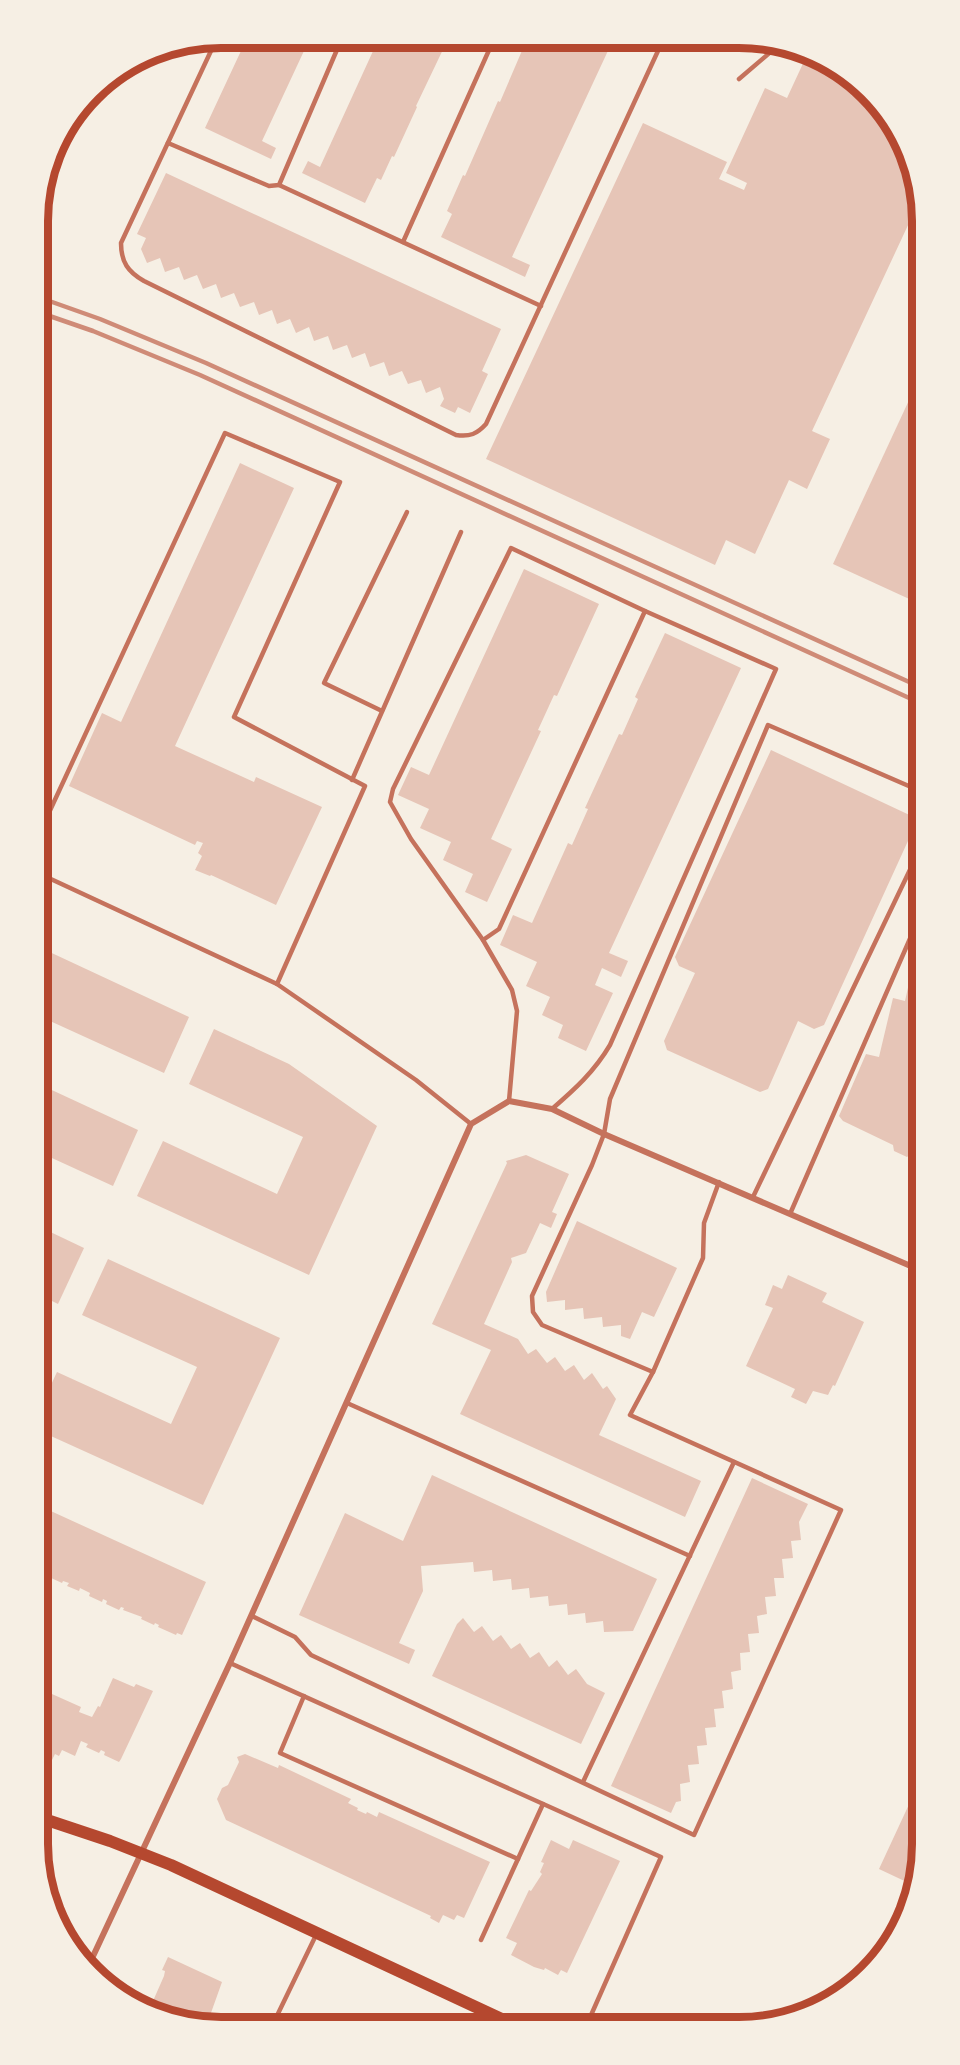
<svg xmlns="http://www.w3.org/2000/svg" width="960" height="2065" font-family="'Nunito Sans',sans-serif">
<rect width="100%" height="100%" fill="#f6efe4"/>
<g fill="#e6c5b7">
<polygon points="247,38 310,38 262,141 276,148 271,159 205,128"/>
<polygon points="379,38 448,39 416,106 417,107 394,157 392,156 381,180 377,178 365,203 302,173 308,161 320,167"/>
<polygon points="527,39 613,40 512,257 530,265 525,277 441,237 452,214 447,211 463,175 465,176 498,101 500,102"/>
<polygon points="806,57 860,83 892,119 916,173 916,208 812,431 830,439 807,489 789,480 755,554 726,540 715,565 486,459 643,123 727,162 719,179 744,190 747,183 726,173 765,88 787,98"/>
<polygon points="166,173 501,329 482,371 488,374 470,413 458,407 455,413 440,406 444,399 440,387 426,393 421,380 408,384 402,371 389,376 384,362 370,367 365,353 352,358 347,345 333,350 328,336 314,341 309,327 296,333 290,319 277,324 272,310 259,315 254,302 240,307 234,293 221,298 216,284 203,289 197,275 184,280 179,267 165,272 160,258 147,263 141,249 146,238 137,234"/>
<polygon points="917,383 918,603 833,564"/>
<polygon points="240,463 294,488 175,746 254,782 256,777 322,807 276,905 211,875 210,876 195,870 202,856 198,853 203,843 197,841 195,845 69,786 102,713 121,722"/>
<polygon points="524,569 599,604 557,696 554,695 538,730 541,731 491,839 512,849 487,902 465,892 473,874 443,860 451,842 420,828 429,809 398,795 411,767 429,775"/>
<polygon points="665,633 741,668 609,953 628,961 621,977 602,968 595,985 613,993 586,1051 558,1038 563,1025 542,1015 550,997 526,986 537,962 500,945 513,915 532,923 568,843 572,845 588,809 585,808 619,734 622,735 638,699 635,697"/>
<polygon points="771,750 918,819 824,1025 814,1029 798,1021 768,1089 760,1092 667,1050 664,1041 695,973 679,966 675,957"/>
<polygon points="918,943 920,1157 912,1153 907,1157 894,1151 893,1145 843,1121 839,1116 866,1054 879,1057 893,998 905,1001"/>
<polygon points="41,948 189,1017 164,1073 50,1021 41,1041"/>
<polygon points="214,1029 289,1064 377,1126 309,1275 137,1196 163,1141 277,1194 303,1137 189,1084"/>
<polygon points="41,1085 138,1130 113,1186 41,1153"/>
<polygon points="526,1155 569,1174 552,1212 557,1214 551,1228 540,1223 526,1253 511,1258 512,1262 484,1324 518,1339 528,1354 536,1349 547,1363 555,1357 565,1371 574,1365 584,1380 592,1373 603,1389 607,1386 616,1399 599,1435 701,1481 685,1517 460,1414 491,1350 432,1324 507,1163 506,1161"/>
<polygon points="577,1221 677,1268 654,1317 642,1312 630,1339 621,1336 621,1325 603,1327 602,1317 584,1319 583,1308 565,1310 565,1300 547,1302 546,1292"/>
<polygon points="42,1228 84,1248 58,1304 42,1296"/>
<polygon points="108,1259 280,1338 203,1505 42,1432 42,1404 57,1372 171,1424 197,1367 82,1315"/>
<polygon points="788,1275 827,1293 822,1302 864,1322 835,1386 833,1385 828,1395 813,1391 806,1404 791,1397 795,1389 746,1366 773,1308 765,1305 773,1285 782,1289"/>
<polygon points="432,1475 657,1579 633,1631 604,1632 603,1621 586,1623 585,1613 568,1615 567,1604 549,1606 548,1596 530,1598 529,1588 512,1590 511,1579 493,1581 492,1570 474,1572 473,1562 421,1566 423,1591 399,1643 415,1650 409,1664 299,1615 345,1513 403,1541"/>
<polygon points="752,1478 808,1504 799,1522 801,1540 791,1541 793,1558 782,1559 784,1578 774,1578 776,1596 765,1597 767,1614 757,1616 759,1633 748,1634 750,1652 740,1653 741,1670 731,1672 733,1689 722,1691 724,1708 714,1709 716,1727 705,1728 707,1745 697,1746 699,1764 688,1765 690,1782 680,1784 681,1801 676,1802 671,1813 611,1786"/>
<polygon points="42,1507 206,1582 182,1635 177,1633 176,1635 158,1627 159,1625 155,1623 154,1625 141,1619 142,1617 123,1610 124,1608 121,1607 119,1610 106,1604 107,1601 103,1599 102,1602 89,1596 90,1593 80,1588 79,1591 67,1586 69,1583 63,1581 62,1583 49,1577 51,1575 46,1572 45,1575 43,1574"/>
<polygon points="463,1618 474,1632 482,1626 493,1641 501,1635 511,1649 520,1643 530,1658 539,1652 549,1667 557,1660 568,1675 576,1669 587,1684 605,1693 581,1744 432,1676 457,1624"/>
<polygon points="113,1678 134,1687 136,1684 153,1691 121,1759 119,1762 104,1755 105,1752 101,1750 99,1753 86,1747 88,1744 81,1741 75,1756 62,1750 59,1756 55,1754 52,1760 43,1756 43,1690 81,1707 79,1712 92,1717 98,1706 100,1707"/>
<polygon points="245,1754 278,1768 279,1765 351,1799 348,1803 358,1808 357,1810 366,1814 367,1812 377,1817 379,1812 490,1862 464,1918 457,1915 454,1920 443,1915 439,1923 430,1918 431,1916 226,1820 217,1799 222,1788 228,1785 239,1762 237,1757"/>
<polygon points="918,1785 922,1787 922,1857 910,1908 904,1905 913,1885 879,1869"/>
<polygon points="551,1840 569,1849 573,1840 620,1861 567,1973 561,1970 558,1975 545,1968 544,1970 534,1967 511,1955 517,1943 506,1938 529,1890 531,1891 542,1874 540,1872 544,1863 541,1862"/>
<polygon points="168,1957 222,1982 207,2024 191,2024 172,2015 171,2017 143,2003 146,1998 153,2001 164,1976 165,1971 162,1970"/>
</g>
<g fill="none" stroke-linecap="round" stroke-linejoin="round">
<g stroke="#c5725c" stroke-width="4.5">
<path d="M217,38l-96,205c0,19 7,29 23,38l312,154c14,2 21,-1 30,-11l177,-384"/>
<polyline points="739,79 780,44"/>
<polyline points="168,143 269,186 279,185 342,38"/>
<polyline points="279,185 541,306"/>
<polyline points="403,242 494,39"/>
<polyline points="382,711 324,683 407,512"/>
<polyline points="352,780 461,532"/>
<polyline points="40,832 225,433 340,482 234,717 365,786 277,984 416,1080 471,1124"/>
<polyline points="40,874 277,984"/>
<polyline points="483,940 499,929 645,611"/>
<path d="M509,1101l8,-90 -5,-21 -29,-50 -72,-101 -21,-37 3,-13 118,-241 134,63 131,58 -166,376c-16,27 -35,44 -58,64"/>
<polyline points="719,1182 704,1223 703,1258 653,1372 542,1325 533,1312 532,1296 592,1165 604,1134 610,1099 768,725 918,790"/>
<polyline points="753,1197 919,851"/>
<polyline points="790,1214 919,918"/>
<polyline points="347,1403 690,1556"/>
<polyline points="252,1616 295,1637 311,1655 694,1835 841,1510 630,1415 653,1372"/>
<polyline points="230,1663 661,1857 588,2022"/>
<polyline points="304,1696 280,1753 518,1859"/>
<polyline points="583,1782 734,1462"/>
<polyline points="481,1940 543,1804"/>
<polyline points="273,2024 317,1933"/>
</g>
<polyline stroke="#c5725c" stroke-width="6" points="88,1967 230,1663 471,1124 509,1101 552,1109 604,1134 920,1270"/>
<polyline stroke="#b5482f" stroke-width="12" points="44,1819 110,1841 171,1865 508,2022"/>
<g stroke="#cf8b77" stroke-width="4.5">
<polyline points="38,297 100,319 206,363 918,686"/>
<polyline points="38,312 93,331 200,375 918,702"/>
</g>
</g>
<path d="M0 0H960V2065H0ZM221 48H739A173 173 0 0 1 912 221V1844A173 173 0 0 1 739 2017H221A173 173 0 0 1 48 1844V221A173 173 0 0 1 221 48Z" fill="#f6efe4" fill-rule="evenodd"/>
<path fill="none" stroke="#b5482f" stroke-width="8" d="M221 48H739A173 173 0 0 1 912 221V1844A173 173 0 0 1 739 2017H221A173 173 0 0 1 48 1844V221A173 173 0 0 1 221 48Z"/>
</svg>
